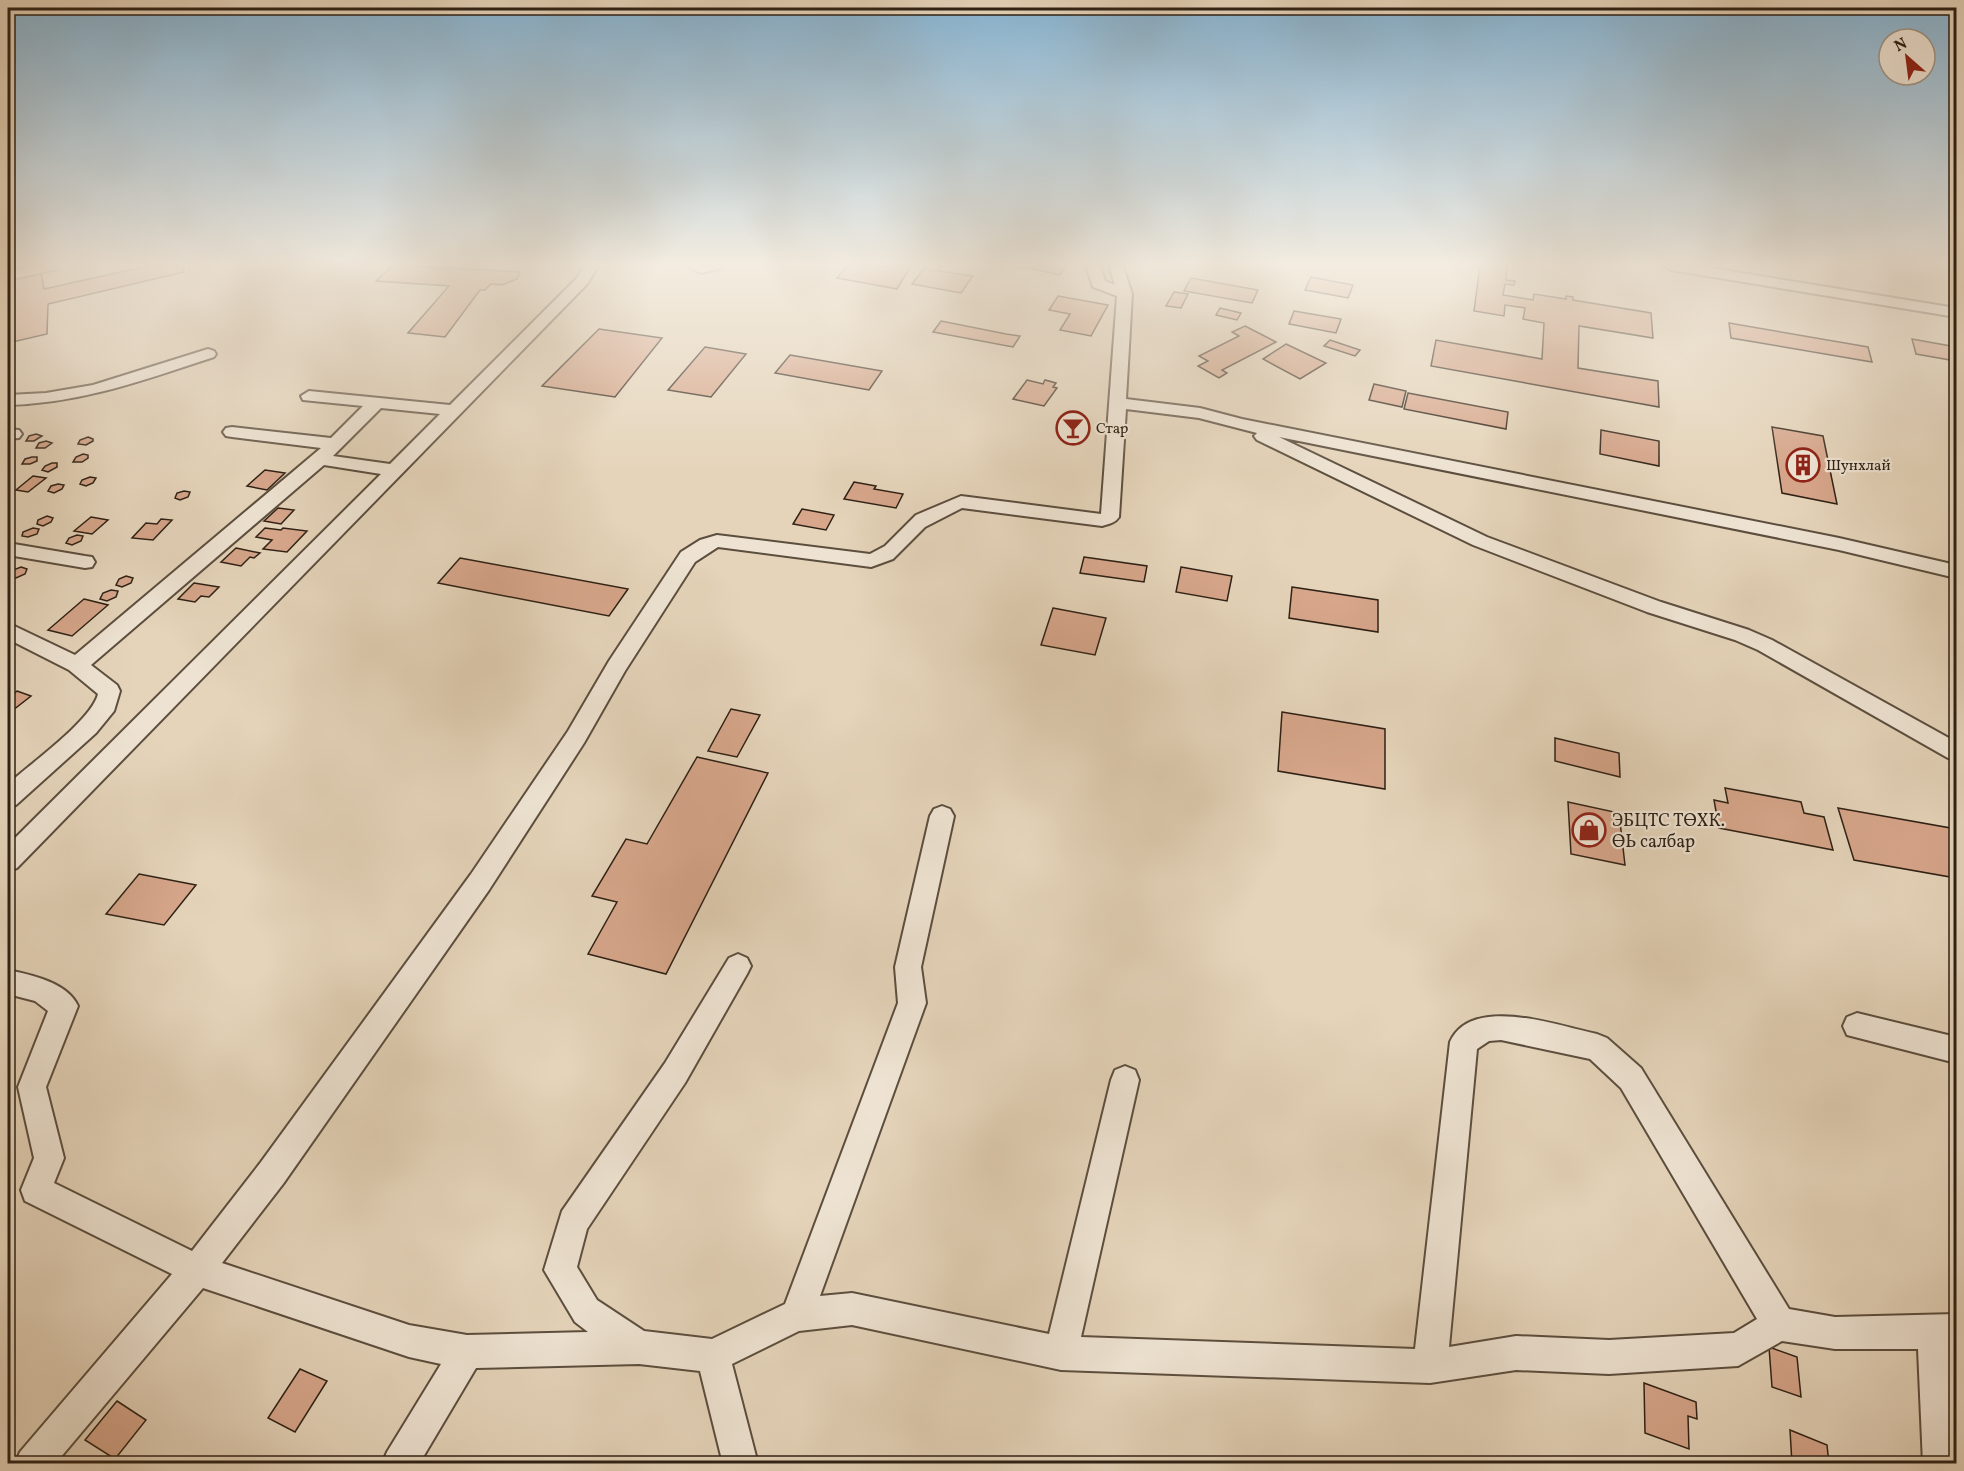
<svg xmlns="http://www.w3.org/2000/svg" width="1964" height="1471" font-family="Vollkorn,serif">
<rect width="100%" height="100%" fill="#e5d4ba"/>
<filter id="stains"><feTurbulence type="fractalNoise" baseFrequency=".00333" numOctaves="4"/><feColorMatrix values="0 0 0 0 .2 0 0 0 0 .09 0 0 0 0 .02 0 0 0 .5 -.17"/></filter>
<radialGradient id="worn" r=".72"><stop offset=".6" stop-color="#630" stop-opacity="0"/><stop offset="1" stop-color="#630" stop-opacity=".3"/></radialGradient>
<g fill="#d7a68b" stroke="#2e2115" stroke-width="1.5">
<polygon points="147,266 183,266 184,272 48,304 47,334 8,343 8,280 41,273 44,289"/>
<polygon points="392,266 407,266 520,272 517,279 502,285 491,284 485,290 480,290 445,337 408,333 449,286 376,281"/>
<polygon points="847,266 911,266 897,289 837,278"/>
<polygon points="1019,266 1066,266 1060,275"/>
<polygon points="1480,266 1507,266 1506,280 1515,281 1514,285 1505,284 1503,295 1533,300 1534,294 1566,299 1566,296 1573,297 1573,300 1651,313 1653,338 1579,326 1578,368 1658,381 1659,407 1431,366 1436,340 1542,359 1544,323 1523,319 1525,308 1505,305 1504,316 1474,311"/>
<polygon points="925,267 932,270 973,276 961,293 912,284"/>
<polygon points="1311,277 1353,285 1348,298 1305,290"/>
<polygon points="1191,278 1258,290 1252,303 1184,291"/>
<polygon points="1174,292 1188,294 1181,308 1166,306"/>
<polygon points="1058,296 1108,305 1091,336 1060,330 1070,314 1049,310"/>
<polygon points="1220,308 1241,313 1237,320 1216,315"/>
<polygon points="1294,311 1341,319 1336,333 1289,324"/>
<polygon points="941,321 1006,334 1020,336 1013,347 933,332"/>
<polygon points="1729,323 1868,347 1872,362 1731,338"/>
<polygon points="1245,326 1276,342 1222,370 1227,373 1219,378 1198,366 1208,361 1199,356 1239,336 1232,332"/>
<polygon points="599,329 662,338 615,397 542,386"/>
<polygon points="1912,339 1956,347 1956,361 1916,354"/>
<polygon points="1330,340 1360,350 1355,356 1324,346"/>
<polygon points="1286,344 1326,363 1300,379 1263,359"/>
<polygon points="705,347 746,354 711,397 668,390"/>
<polygon points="790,355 882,371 869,390 775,373"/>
<polygon points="1027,380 1043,384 1045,380 1056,383 1053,387 1057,388 1044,406 1013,399"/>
<polygon points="1374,384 1406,391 1402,407 1369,400"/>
<polygon points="1408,393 1508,412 1506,429 1404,409"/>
<polygon points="1772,427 1823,436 1837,504 1782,493"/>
<polygon points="1601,430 1659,441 1659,466 1600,454"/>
<polygon points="36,434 42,436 34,441 26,441 29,436"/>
<polygon points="88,437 93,439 93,441 86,445 78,444 80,440"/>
<polygon points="46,441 52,443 45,448 36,448 39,443"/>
<polygon points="83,454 88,455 88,458 82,462 73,462 76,457"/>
<polygon points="32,457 37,457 37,461 30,464 22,464 25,459"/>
<polygon points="52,463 57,463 57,467 48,472 42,470 45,466"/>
<polygon points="265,470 285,473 267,490 247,486"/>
<polygon points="33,476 46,478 28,492 16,490"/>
<polygon points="90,477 96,478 93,483 86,486 80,484 82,480"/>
<polygon points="854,482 876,486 874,489 903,494 896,508 844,499"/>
<polygon points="58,484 64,485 62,489 54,493 48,491 51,486"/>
<polygon points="184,491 190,492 188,497 180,500 175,498 177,493"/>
<polygon points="278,508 294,510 281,524 264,521"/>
<polygon points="802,509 834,515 826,530 793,524"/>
<polygon points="47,516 53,518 51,522 43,526 37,524 38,520"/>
<polygon points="91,517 108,520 92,534 74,531"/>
<polygon points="161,519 172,520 153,540 132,538 146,523 157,524"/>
<polygon points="33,528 39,529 37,534 28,537 22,536 23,532"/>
<polygon points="265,528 281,530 283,528 307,531 287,552 263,549 272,540 256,537"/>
<polygon points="77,535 83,536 81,541 72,545 66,543 69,538"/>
<polygon points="236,548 260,553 254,558 250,557 241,566 221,562"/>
<polygon points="1084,557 1147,566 1144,582 1080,573"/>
<polygon points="460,558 628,589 609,616 438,583"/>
<polygon points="21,567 27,569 25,574 16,578 10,576 13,570"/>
<polygon points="1181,567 1232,576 1227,601 1176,592"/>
<polygon points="126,576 133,578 131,583 122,587 116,585 119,579"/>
<polygon points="194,583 219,587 209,597 201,596 195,602 178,599"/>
<polygon points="1292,587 1378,600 1378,632 1289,618"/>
<polygon points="111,590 118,591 116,597 107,601 100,599 103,593"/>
<polygon points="84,599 108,605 72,636 48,630"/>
<polygon points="1053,608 1106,618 1095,655 1041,645"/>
<polygon points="17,691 31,696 8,714 8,699"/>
<polygon points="731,709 760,715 737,757 708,751"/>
<polygon points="1282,712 1385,729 1385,789 1278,771"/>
<polygon points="1555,738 1619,753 1620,777 1555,761"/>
<polygon points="697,757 768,773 666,974 588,954 617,902 592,896 626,839 647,844"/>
<polygon points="1725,788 1801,802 1804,813 1824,817 1833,850 1719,828 1714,800 1728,803"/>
<polygon points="1568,802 1619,813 1625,865 1571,854"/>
<polygon points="1838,808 1956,829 1956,878 1854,860"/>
<polygon points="139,874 196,885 164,925 106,914"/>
<polygon points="1769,1347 1797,1357 1801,1397 1772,1387"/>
<polygon points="300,1369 327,1381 295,1432 268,1418"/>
<polygon points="1644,1383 1696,1402 1697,1419 1688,1416 1689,1449 1645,1433"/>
<polygon points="117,1401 146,1420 115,1459 85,1440"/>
<polygon points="1790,1430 1827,1445 1829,1464 1792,1464"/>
</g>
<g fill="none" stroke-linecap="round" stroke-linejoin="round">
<g stroke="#5c4e3e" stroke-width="4">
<g id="minor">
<polygon points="32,266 59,266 57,269 8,280 8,272"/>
<path d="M584,266h14l-10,17 -571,585 -9,3v-26l373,-371 -57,-9 -233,200 26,20 3,6 -6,20 -18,22 -80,72 -8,2v-23c21,-19 84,-64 90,-90l-29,-24 -61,-31v-16l67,32 246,-207 -89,-11 -6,-1 -3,-4 3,-4 6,-1 99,11 32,-32 -60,-6 -2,-4 8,-5 141,14 127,-127zM381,408l59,6 -50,50 -57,-8z"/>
<polygon points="687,266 722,266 720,269 701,273"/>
<polygon points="941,266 933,271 926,267 926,266"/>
<path d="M1086,266h14l5,15 10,4 -6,-19h14l9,28 -6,105 74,9 42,11 597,119 117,27v13l-117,-28 -560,-113 208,100 174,65 88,28 23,10 184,102v19l-8,-3 -190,-108 -23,-10 -88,-28 -174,-67 -216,-105 -3,-4 3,-3 -58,-15 -73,-9 -7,108c-4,6 -10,7 -17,9l-140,-18 -37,19 -32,32 -22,8 -153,-20 -23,15 -70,109 -41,72 -95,147 -206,294 -61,79 187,62 58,10 121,-3 -13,-10 -31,-52 18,-59 103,-148 64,-105 9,-4 9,4 4,8 -4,8 -62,109 -98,146 -10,38 20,33 47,31 68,8 73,-35 113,-301 -3,-36 35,-151 4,-7 8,-3 8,3 4,7 -33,151 5,36 -106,293 32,-3 197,41 62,-254 4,-10 10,-4 10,4 4,10 -58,257 334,12 35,-307c21,-48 108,-16 147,-8l10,4 34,30 148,241 46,8 121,-3v32l-5,1 5,117h-33l-5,-115h-83l-53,-8 -44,25 -129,8 -93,-4 -86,13 -369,-13 -209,-45 -53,6 -67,33 26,100h-35l-23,-93 -61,-7 -163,4 -57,96h-37l5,-12 54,-88 -32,-7 -206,-69 -148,176h-40l5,-12 152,-178 -147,-73 -4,-11 13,-32 -16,-71 30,-76 -13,-10 -27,-7v-24c23,5 59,12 70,36l-32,81 18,71 -10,25 138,68 69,-89 210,-288 97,-143 41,-70 72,-109 19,-12 17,-5 153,19 15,-8 31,-31 45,-19 140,18 16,-218 -24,-9zM1501,1040l89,19 31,29 136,231 -23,14 -125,7 -93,-4 -67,11 28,-298 12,-8z"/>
<polygon points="1664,266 1699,266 1956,308 1956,317 1671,270"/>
<path d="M208,349l6,2 2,3 -2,3c-70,23 -132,46 -206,48v-10l38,-2 47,-8z"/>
<polygon points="8,429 19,430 22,434 19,438 8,439"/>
<polygon points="8,543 85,556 92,557 95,562 92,567 85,568 8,555"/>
<polygon points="1857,1013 1956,1037 1956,1063 1847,1035 1843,1026 1847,1017"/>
</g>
</g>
<use href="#minor" fill="#eee3d2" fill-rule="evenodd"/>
</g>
<linearGradient id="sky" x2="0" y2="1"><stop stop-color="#87b5d4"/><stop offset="0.56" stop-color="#f3ece0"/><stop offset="1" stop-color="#f3ece0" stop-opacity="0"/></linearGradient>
<rect width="1964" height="472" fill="url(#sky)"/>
<defs>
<g id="bar-ring" transform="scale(1.725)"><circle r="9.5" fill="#eee3d2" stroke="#8f2418" stroke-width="1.5"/><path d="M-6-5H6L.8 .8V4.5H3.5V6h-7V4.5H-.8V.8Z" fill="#8f2418"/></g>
<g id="building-ring" transform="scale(1.725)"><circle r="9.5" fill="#eee3d2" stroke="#8f2418" stroke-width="1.5"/><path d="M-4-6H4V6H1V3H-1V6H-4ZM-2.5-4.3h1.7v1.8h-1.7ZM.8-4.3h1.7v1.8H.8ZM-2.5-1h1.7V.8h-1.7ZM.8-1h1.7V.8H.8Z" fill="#8f2418"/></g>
<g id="shop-ring" transform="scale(1.725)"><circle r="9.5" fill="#eee3d2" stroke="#8f2418" stroke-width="1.5"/><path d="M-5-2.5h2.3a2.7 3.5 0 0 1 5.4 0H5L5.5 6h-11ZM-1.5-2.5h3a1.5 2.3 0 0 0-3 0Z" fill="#8f2418"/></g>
</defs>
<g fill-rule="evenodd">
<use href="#bar-ring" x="1073" y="428"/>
<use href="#building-ring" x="1803" y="465"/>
<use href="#shop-ring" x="1589" y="830"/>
</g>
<g text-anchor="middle" stroke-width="4.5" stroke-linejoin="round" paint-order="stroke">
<g font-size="15" fill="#2e2115" stroke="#eee3d2" text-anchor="start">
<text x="1096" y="433">Стар</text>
<text x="1826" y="470">Шунхлай</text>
</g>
<g font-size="18" fill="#2e2115" stroke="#eee3d2" text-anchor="start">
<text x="1612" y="826">ЭБЦТС ТӨХК.<tspan x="1612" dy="21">ӨЬ салбар</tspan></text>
</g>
</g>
<rect width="1964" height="1471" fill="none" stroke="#e5d4ba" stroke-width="30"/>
<rect x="9" y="9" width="1946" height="1453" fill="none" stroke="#2e2115" stroke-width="3"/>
<rect x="15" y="15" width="1934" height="1441" fill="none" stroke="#2e2115" stroke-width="1.5"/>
<g transform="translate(1907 57) rotate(332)"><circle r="28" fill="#eee3d2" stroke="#a19586" stroke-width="1.5"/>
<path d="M0-4.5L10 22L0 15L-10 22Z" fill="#8f2418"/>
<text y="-9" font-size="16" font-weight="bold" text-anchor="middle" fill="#2e2115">N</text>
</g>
<rect width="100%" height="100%" filter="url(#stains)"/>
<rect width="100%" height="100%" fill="url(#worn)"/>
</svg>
